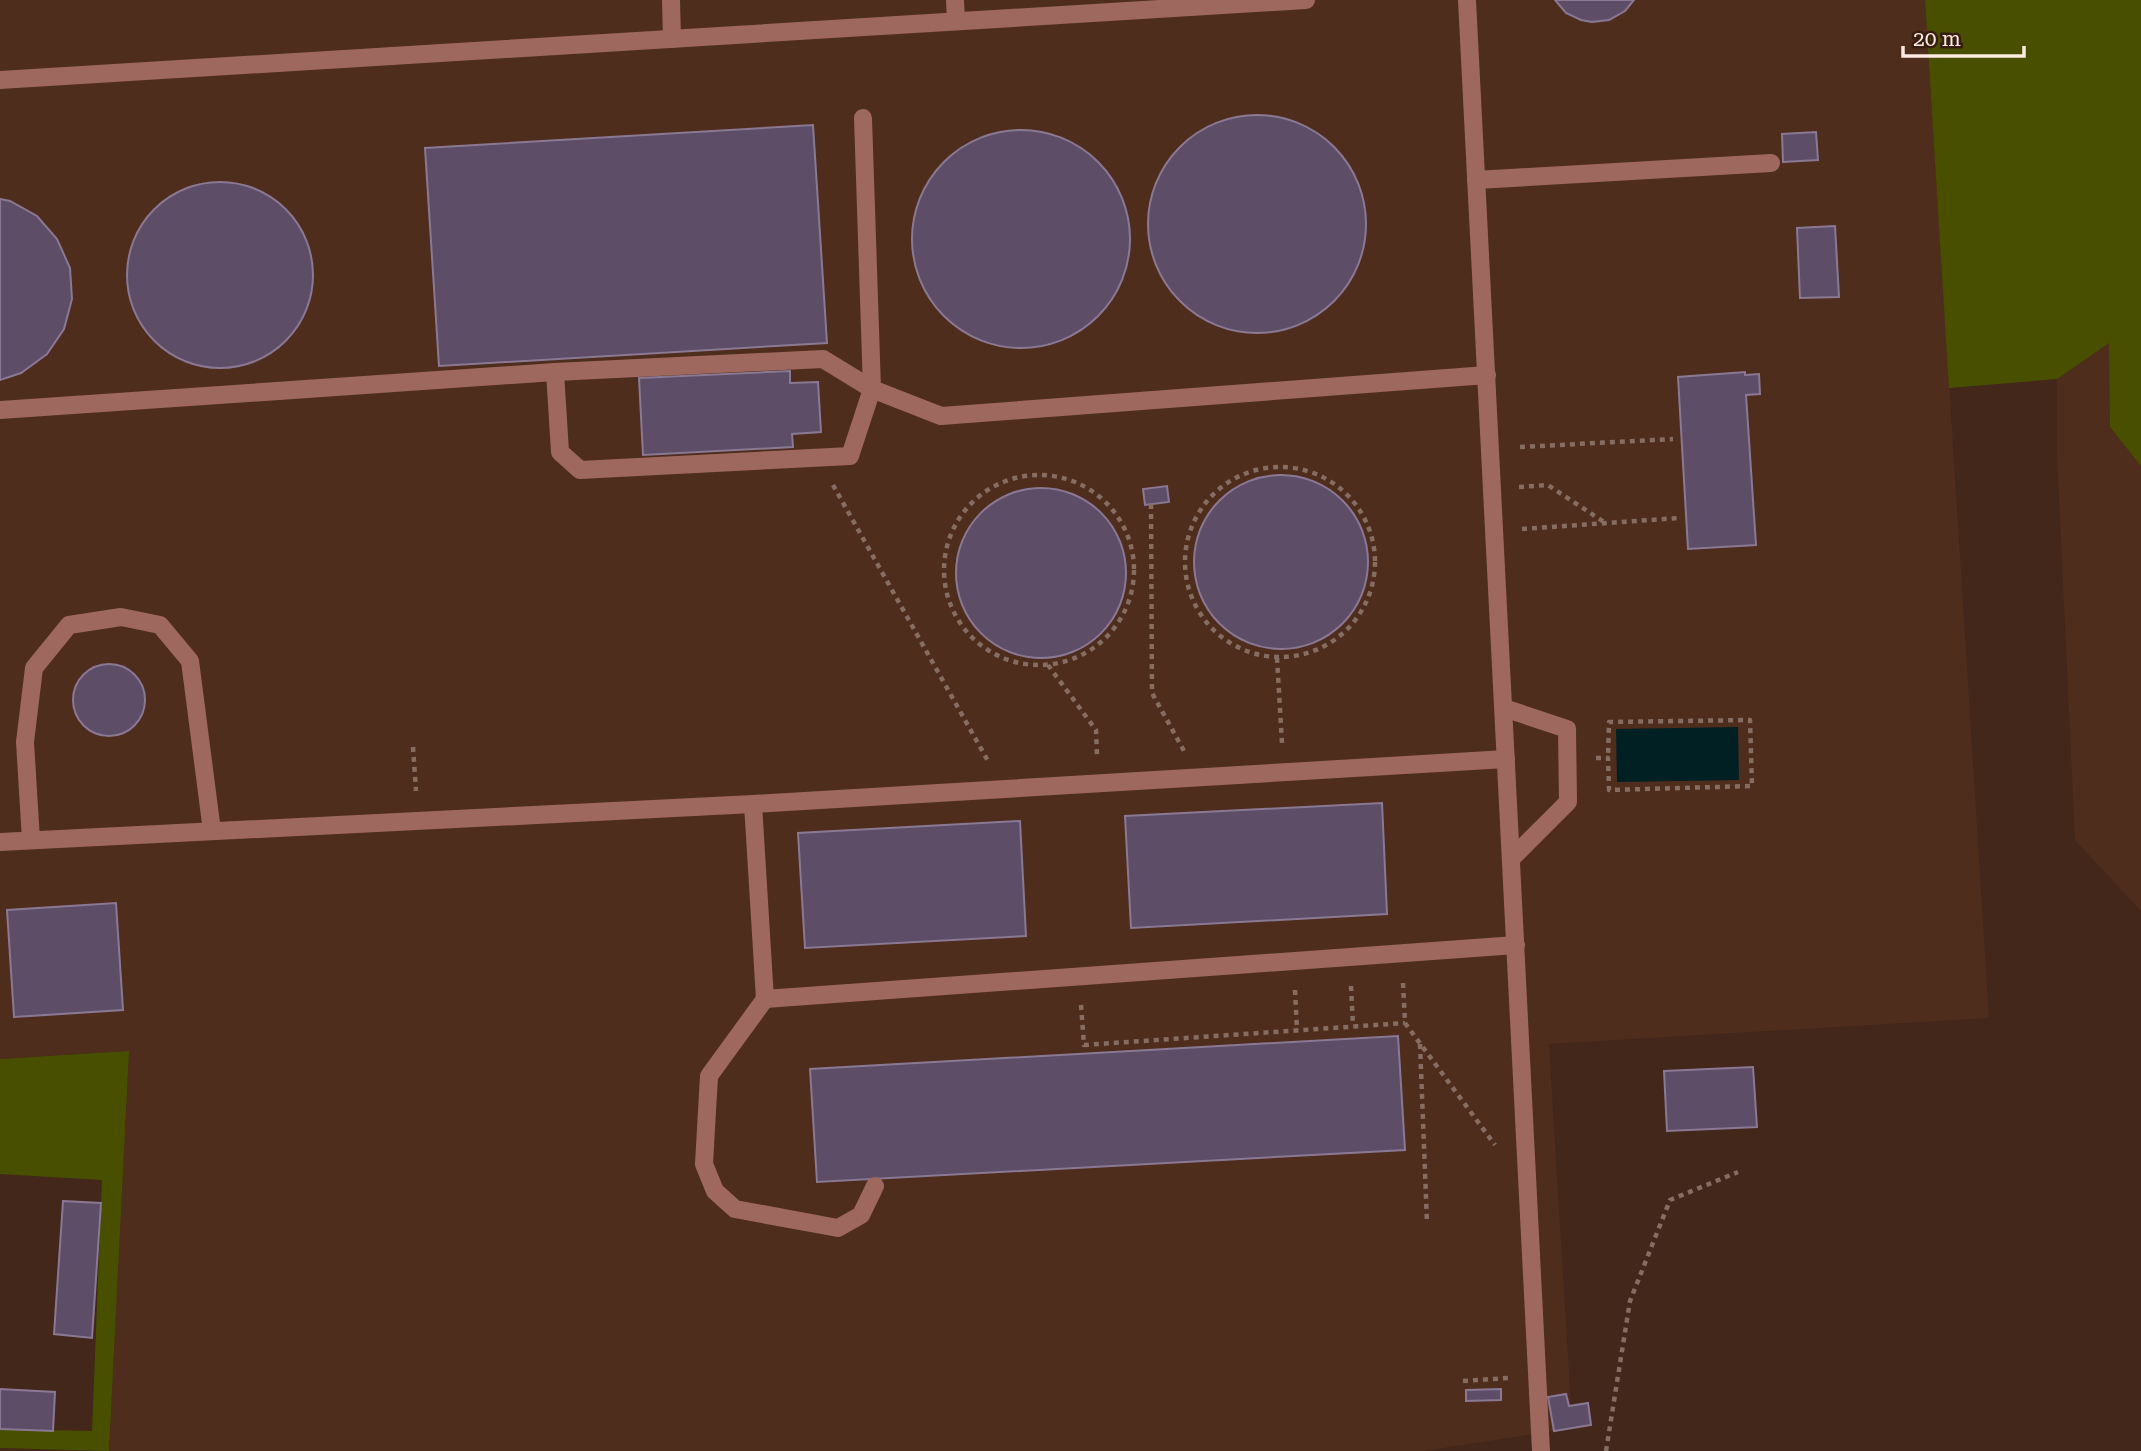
<svg xmlns="http://www.w3.org/2000/svg" width="2141" height="1451" font-family="'Roboto Serif',serif">
<rect width="100%" height="100%" fill="#42271a"/>
<g fill="#4e2d1c">
<polygon points="0,0 1925,0 1989,1018 1549,1044 1571,1406 1569,1406 1566,1394 1548,1397 1554,1431 1424,1451 109,1451 129,1051 0,1059"/>
<polygon points="2110,342 2110,427 2141,466 2141,911 2075,840 2057,456 2057,379"/>
</g>
<g fill="#485000">
<polygon points="1925,0 2141,0 2141,466 2110,427 2109,343 2057,379 1949,388"/>
<polygon points="129,1051 109,1451 0,1448 0,1429 92,1431 102,1180 0,1174 0,1059"/>
</g>
<polygon fill="#002024" points="1738,727 1739,780 1617,782 1616,729"/>
<g fill="#5d4d67" stroke="#8a7894" stroke-width="2">
<polygon points="1555,0 1634,0 1625,11 1609,20 1592,22 1581,20 1566,13"/>
<circle cx="1257" cy="224" r="109"/>
<polygon points="813,125 827,343 439,366 425,148"/>
<circle cx="1021" cy="239" r="109"/>
<polygon points="1816,132 1818,160 1783,162 1782,134"/>
<circle cx="220" cy="275" r="93"/>
<polygon points="0,199 10,201 37,216 57,239 70,268 72,299 64,329 47,354 21,373 0,380"/>
<polygon points="1835,226 1839,297 1800,298 1797,228"/>
<polygon points="790,371 790,383 818,382 821,432 792,434 793,447 643,455 639,378"/>
<polygon points="1745,372 1745,375 1759,374 1760,394 1746,395 1756,545 1688,549 1678,377"/>
<circle cx="1281" cy="562" r="87"/>
<polygon points="1167,486 1169,502 1145,505 1143,489"/>
<circle cx="1041" cy="573" r="85"/>
<circle cx="109" cy="700" r="36"/>
<polygon points="1382,803 1387,914 1131,928 1125,816"/>
<polygon points="1020,821 1026,936 805,948 798,833"/>
<polygon points="116,903 123,1010 14,1017 7,910"/>
<polygon points="1398,1036 1405,1150 817,1182 810,1069"/>
<polygon points="1753,1067 1757,1127 1667,1131 1664,1071"/>
<polygon points="63,1201 101,1203 92,1338 54,1334"/>
<polygon points="0,1389 55,1392 53,1431 0,1429"/>
<polygon points="1501,1389 1501,1400 1466,1401 1466,1390"/>
<polygon points="1566,1394 1569,1406 1588,1403 1591,1425 1554,1431 1548,1397"/>
</g>
<g fill="none" stroke-linecap="round" stroke-linejoin="round">
<g stroke="#856d62" stroke-width="4.5" stroke-dasharray="5 5" stroke-linecap="butt">
<polyline points="1520,447 1673,439"/>
<circle cx="1280" cy="562" r="95"/>
<circle cx="1039" cy="570" r="95"/>
<polyline points="833,485 988,761"/>
<polyline points="1519,487 1548,485 1604,522"/>
<polyline points="1151,504 1152,693 1184,751"/>
<polyline points="1522,529 1679,518"/>
<polyline points="1277,658 1282,743"/>
<polyline points="1048,665 1096,730 1097,756"/>
<polyline points="413,747 416,791"/>
<polyline points="1596,758 1608,758 1609,790 1752,786 1750,720 1609,722 1608,758"/>
<polyline points="1403,983 1405,1023 1495,1145"/>
<polyline points="1351,986 1353,1026"/>
<polyline points="1295,990 1297,1030"/>
<polyline points="1081,1005 1084,1045 1405,1023"/>
<polyline points="1420,1044 1427,1223"/>
<polyline points="1463,1381 1508,1378"/>
<polyline points="1606,1451 1630,1301 1670,1200 1738,1172"/>
</g>
<g stroke="#9f685e" stroke-width="18">
<polyline points="671,0 672,39"/>
<polyline points="955,0 956,21"/>
<polyline points="1467,0 1541,1451"/>
<polyline points="0,80 1306,0"/>
<polyline points="1476,180 1771,163"/>
<polyline points="555,372 560,452 580,470 850,456 872,389 863,118"/>
<polyline points="0,410 555,372 823,359 872,389 941,416 1487,375"/>
<polyline points="1504,708 1567,729 1568,802 1511,859"/>
<polyline points="753,804 765,999 1516,945"/>
<polyline points="31,840 25,742 34,668 69,625 121,617 160,625 190,661 212,831"/>
<polyline points="0,842 753,804 1506,759"/>
<polyline points="765,999 709,1076 704,1164 715,1191 735,1209 838,1228 861,1215 875,1186"/>
</g>
</g>
<path d="M1903 46v10h121v-10" fill="none" stroke="#fdeae2" stroke-width="3.5"/>
<text x="1913" y="46" font-size="21" fill="#fdeae2" stroke="#371e10" stroke-width="5" paint-order="stroke">20 m</text>
</svg>
